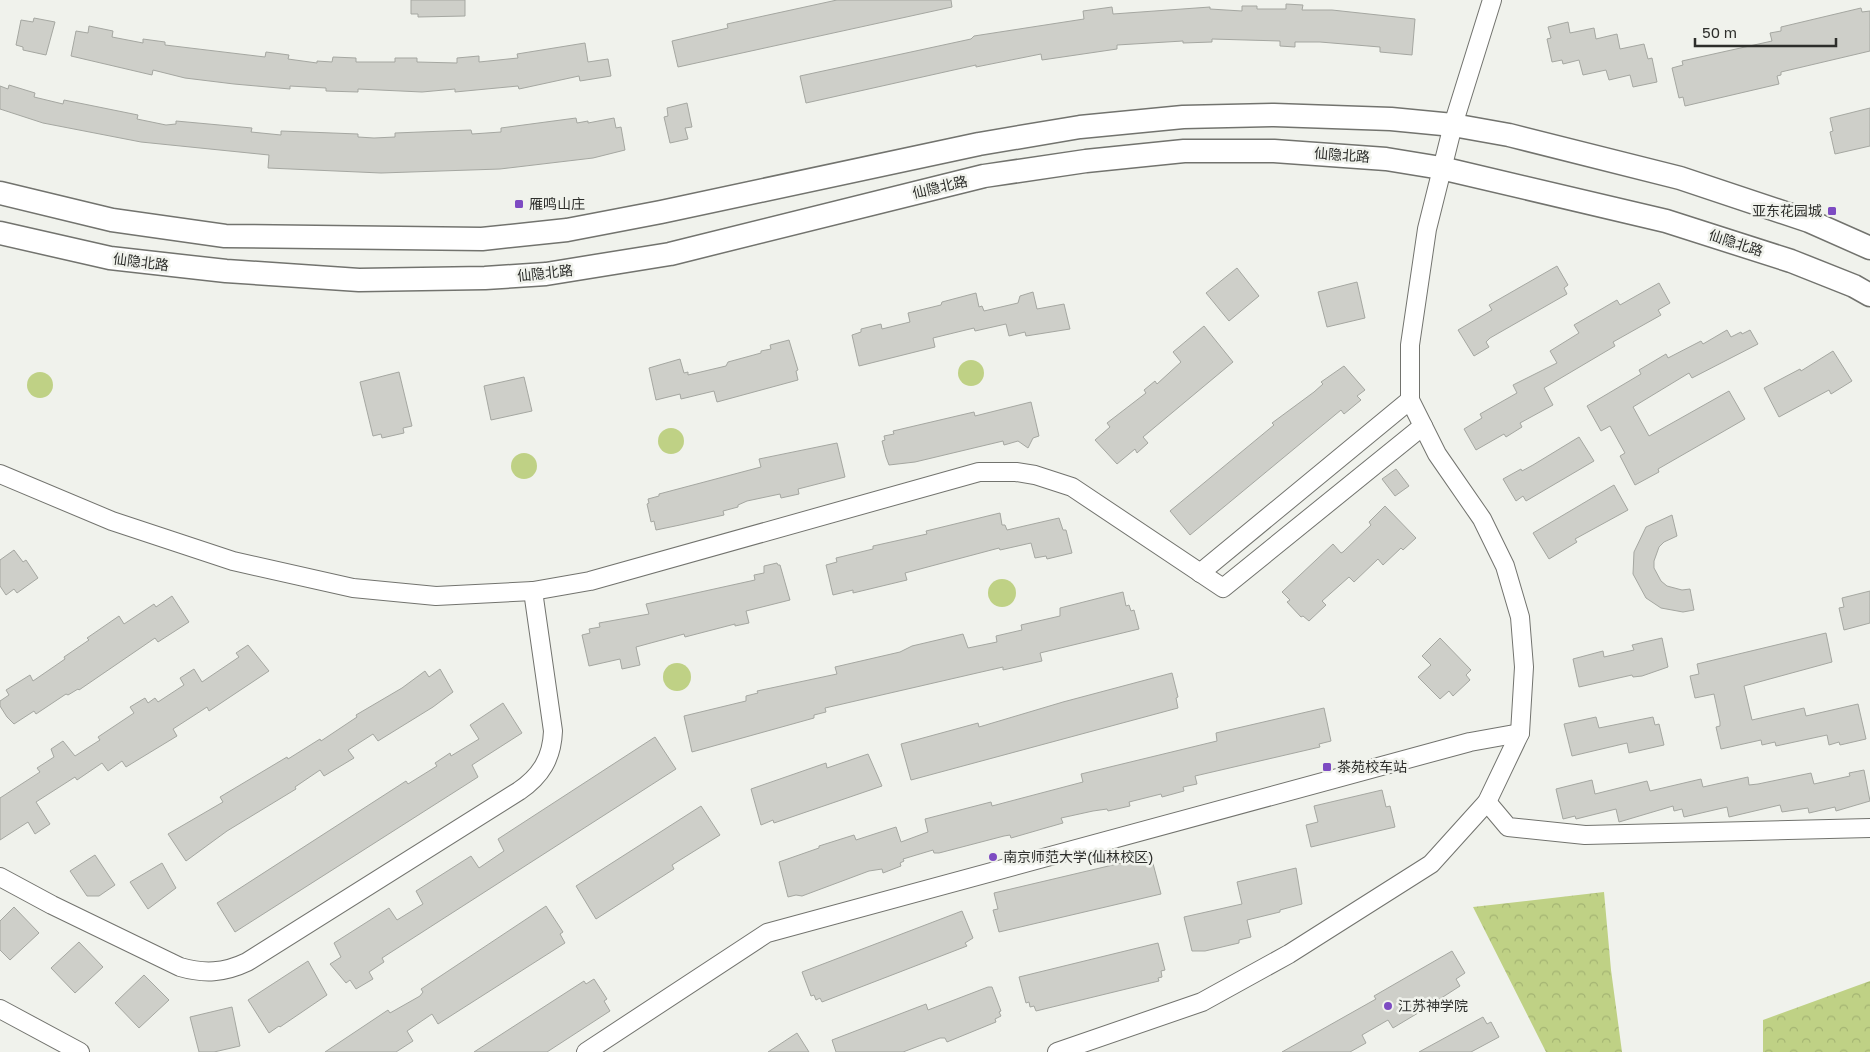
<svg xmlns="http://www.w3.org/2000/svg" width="1870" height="1052" font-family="'Golos Text','Noto Sans SC',sans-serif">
<defs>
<pattern id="forest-crowns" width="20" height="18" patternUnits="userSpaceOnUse" patternTransform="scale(1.25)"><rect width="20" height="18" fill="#bfd185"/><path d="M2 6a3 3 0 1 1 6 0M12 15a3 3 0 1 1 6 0" fill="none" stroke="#a4b473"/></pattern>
</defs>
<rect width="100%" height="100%" fill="#f0f2ec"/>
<g fill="#bfd185">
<circle cx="971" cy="373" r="13"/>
<circle cx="40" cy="385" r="13"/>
<circle cx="671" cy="441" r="13"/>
<circle cx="524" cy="466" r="13"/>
<circle cx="1002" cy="593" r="14"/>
<circle cx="677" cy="677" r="14"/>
</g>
<g fill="url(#forest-crowns)">
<polygon points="1604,892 1611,970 1622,1052 1546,1052 1473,907"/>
<polygon points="1870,981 1870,1052 1763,1052 1763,1020"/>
</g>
<g fill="#cecfc9" stroke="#a5a7a1">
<polygon points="411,0 465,0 465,16 418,17 418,14 411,14"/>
<polygon points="837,0 951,0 952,7 678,67 672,41 728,28 727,24"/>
<polygon points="1286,4 1303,5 1302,10 1332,10 1415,19 1412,55 1380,52 1380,47 1320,42 1295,42 1295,47 1280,46 1280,41 1212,39 1212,42 1183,43 1183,41 1117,45 1117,49 1042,60 1041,54 976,67 976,65 806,103 800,76 971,39 974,36 1084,19 1083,11 1112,7 1113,14 1210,7 1210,9 1242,11 1242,6 1257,6 1257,9 1286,9"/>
<polygon points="1861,8 1862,12 1870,11 1870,51 1781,72 1781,75 1777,76 1779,84 1685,106 1683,97 1679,98 1672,68 1683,65 1682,61 1772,41 1770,33 1781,31 1781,27"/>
<polygon points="34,18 55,22 46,55 23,50 23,47 16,45 21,20 33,22"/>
<polygon points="1568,22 1570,33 1594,28 1596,39 1617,34 1620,49 1644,44 1648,59 1652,58 1657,82 1633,87 1630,75 1609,80 1606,70 1583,75 1579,60 1563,64 1562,60 1552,62 1547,39 1551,38 1548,27"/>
<polygon points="89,26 113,31 112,37 143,43 143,39 165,42 165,45 265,57 266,52 289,55 288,59 317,63 317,61 332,62 333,57 356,58 356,62 395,62 395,58 417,58 417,62 457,63 457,58 479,56 479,62 518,58 517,54 585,43 588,62 608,59 611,76 580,81 579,76 519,89 518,86 455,92 455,89 422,92 358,89 358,92 326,91 326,88 290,86 290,89 234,84 185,78 153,70 152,75 71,56 76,31 88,33"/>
<polygon points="9,85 35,93 34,97 63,104 64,100 138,115 137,119 166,125 176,124 176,121 252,128 251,132 281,135 281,131 358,134 358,137 374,138 395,137 395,133 471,130 472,134 501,132 501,128 576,118 577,123 588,121 588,123 614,118 616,128 621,127 625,150 593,158 500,169 381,173 268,168 269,155 141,142 43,123 0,109 0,86 8,89"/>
<polygon points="687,103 692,127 685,128 688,139 670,143 664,117 668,116 667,108"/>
<polygon points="1870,108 1870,146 1835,154 1830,132 1833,131 1830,118"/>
<polygon points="1557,266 1568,285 1564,288 1567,294 1490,338 1486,342 1489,347 1474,356 1458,330 1492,310 1489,305"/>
<polygon points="1237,268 1259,296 1229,321 1206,293"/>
<polygon points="1357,282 1365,318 1327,327 1318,292"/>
<polygon points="1659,283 1670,303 1658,310 1661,315 1613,342 1615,346 1544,388 1553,405 1520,423 1522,427 1506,437 1504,434 1476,450 1464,429 1482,418 1480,414 1517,393 1513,385 1557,363 1550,351 1579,333 1574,325 1617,300 1620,305"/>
<polygon points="1033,292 1037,309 1064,304 1070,329 1026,336 1025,332 1009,336 1006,324 975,331 974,328 933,338 935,347 859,366 852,335 861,332 861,329 881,324 882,329 910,322 908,313 941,305 942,302 976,293 979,307 982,306 984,311 1018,303 1020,296"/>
<polygon points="1204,326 1233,362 1143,437 1148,443 1137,453 1135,449 1117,464 1095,440 1110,427 1107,423 1146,393 1144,390 1155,381 1157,384 1181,362 1173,352"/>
<polygon points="1727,330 1731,337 1741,332 1742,334 1750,330 1758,344 1692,378 1689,373 1633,407 1649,436 1729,391 1745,419 1658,469 1659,472 1635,485 1620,456 1625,453 1610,426 1601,431 1587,406 1641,374 1639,370 1666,354 1668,358 1701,341 1703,344"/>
<polygon points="789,340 798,370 796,371 798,380 717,402 714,391 681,399 680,394 656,400 649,368 680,359 684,373 688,372 688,375 726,366 728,362 761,353 761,351 771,349 770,345"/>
<polygon points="1833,351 1852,381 1831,394 1829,390 1779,417 1764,388 1800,369 1801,371"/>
<polygon points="1344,366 1365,390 1357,396 1361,400 1344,414 1341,410 1190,535 1170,511 1274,425 1272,423 1314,392 1323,384 1321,382"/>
<polygon points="399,372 412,426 403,428 404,433 382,438 381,434 373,436 360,382"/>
<polygon points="524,377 532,411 491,420 484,386"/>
<polygon points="1031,402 1039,436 1033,438 1028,448 1018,441 1004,445 1003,441 915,462 889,465 886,457 882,441 885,440 884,436 894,434 893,431 974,412 975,416"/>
<polygon points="1579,437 1594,461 1526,501 1523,496 1516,501 1503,479 1521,469 1522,471 1533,465"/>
<polygon points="837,443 845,477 798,489 799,494 781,498 780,494 747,501 738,505 738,507 723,511 724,515 680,525 656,530 654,521 651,522 647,504 649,503 648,499 659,496 659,494 761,467 759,459"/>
<polygon points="1396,469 1409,486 1395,496 1382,479"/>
<polygon points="1614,485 1628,510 1575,539 1577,542 1549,559 1533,533"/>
<polygon points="1385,506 1416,538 1403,550 1401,548 1383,565 1378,559 1354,582 1349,577 1322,601 1326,605 1309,621 1303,616 1301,617 1287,602 1290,600 1282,592 1333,544 1341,553 1343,552 1371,525 1369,522"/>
<polygon points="1000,513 1002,525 1005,525 1007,530 1059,518 1063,530 1066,530 1072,553 1047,559 1046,556 1035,558 1031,543 1000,550 999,548 905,573 907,580 853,593 853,590 833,595 826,565 837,562 836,558 873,549 873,546 927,534 926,531"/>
<polygon points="1672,515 1677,536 1664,542 1659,547 1654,561 1654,568 1661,581 1667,586 1682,590 1690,589 1694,610 1683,612 1661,608 1646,598 1633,574 1634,552 1646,527"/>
<polygon points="14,550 23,562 26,560 38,578 17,593 14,589 6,595 0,586 0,560"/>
<polygon points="777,563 778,565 780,565 790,600 746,611 749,623 735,626 735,624 685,637 684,634 636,647 640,665 622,669 620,659 589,666 582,635 590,633 589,629 600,627 599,623 649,614 646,604 755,580 754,575 764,573 764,566"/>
<polygon points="1870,591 1870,623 1844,630 1839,608 1844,607 1842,598"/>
<polygon points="1123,592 1126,606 1129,605 1131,611 1134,610 1139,629 1040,653 1042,661 1003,670 1003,667 825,708 826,712 814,715 814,718 692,752 684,716 746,701 746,696 758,693 757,691 837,674 835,667 900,652 912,646 963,634 968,648 997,642 996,636 1022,630 1021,625 1060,616 1060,608"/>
<polygon points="172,596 189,622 158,642 155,638 79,690 78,689 68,695 66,694 36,714 34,711 14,724 7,717 0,706 0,701 9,695 6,690 30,675 33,681 65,659 64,657 89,640 87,638 119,616 124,624 154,604 156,607"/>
<polygon points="1826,633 1832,662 1744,686 1752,720 1804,708 1806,716 1858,704 1866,739 1840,745 1839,742 1829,745 1827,735 1776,746 1775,742 1762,745 1761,740 1721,749 1716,727 1720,726 1720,722 1714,694 1695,698 1690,676 1699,674 1697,664"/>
<polygon points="1440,638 1471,670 1466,675 1470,680 1453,696 1449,691 1440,699 1418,677 1431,665 1422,656"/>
<polygon points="1662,638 1668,667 1642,676 1633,677 1632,675 1579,687 1573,659 1603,651 1604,657 1634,650 1632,645"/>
<polygon points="248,645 269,671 209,711 207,707 173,729 177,736 126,767 122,761 108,771 102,763 77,780 75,777 36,802 50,824 35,834 28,822 0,840 0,798 40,772 37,768 54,757 51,749 63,741 75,756 100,740 98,737 134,713 130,707 145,698 148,703 155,698 158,702 184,685 180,678 194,669 202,682 239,657 236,653"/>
<polygon points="440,669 453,692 433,707 378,741 373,734 348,750 354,758 324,776 320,770 295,787 296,789 227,831 186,861 168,834 223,802 220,797 287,757 288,759 320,739 321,741 357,717 356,715 402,688 425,671 429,677"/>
<polygon points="1172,673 1178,697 1176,698 1178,708 911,780 901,744 978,723 979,727 1063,702"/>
<polygon points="503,703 522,733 472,765 478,777 235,932 217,903 406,781 408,784 437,766 435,763 450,753 451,756 479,739 470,725"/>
<polygon points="1324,708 1331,741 1319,744 1320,747 1195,776 1197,784 1183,787 1184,791 1162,797 1161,794 1129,802 1130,806 1108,811 1107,809 1093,811 1061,818 1063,823 1011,838 1010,835 1004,836 939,853 934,853 933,850 903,859 904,861 900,863 901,866 883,873 882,869 869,871 802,896 796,895 788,897 779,862 819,848 819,846 854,835 856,840 896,827 901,842 928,832 925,819 991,802 992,806 1083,782 1081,774 1217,741 1216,733"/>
<polygon points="1596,717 1599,728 1653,717 1655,725 1659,724 1664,745 1629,753 1627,743 1572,756 1564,724"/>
<polygon points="655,737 676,769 382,958 384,962 369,972 373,979 356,989 350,980 346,983 330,964 341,957 334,943 389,908 397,920 423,904 416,891 471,856 479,868 504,851 498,839"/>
<polygon points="868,754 882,786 774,823 773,820 761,825 751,789 826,763 827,768"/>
<polygon points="1864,770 1870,801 1836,811 1835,807 1809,813 1808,808 1782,812 1780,805 1729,817 1727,807 1684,817 1682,809 1674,811 1673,806 1619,822 1616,809 1576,819 1575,816 1563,819 1556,789 1592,780 1595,794 1647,781 1650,791 1701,779 1703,787 1748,777 1749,785 1758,784 1811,773 1814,784 1850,776 1849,773"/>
<polygon points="1382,790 1386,807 1390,806 1395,827 1311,847 1306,825 1318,822 1314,806"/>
<polygon points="701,806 720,835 672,865 674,869 596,919 576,886"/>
<polygon points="95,855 115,885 99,896 87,896 70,871"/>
<polygon points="1151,856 1161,894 999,932 993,910 998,909 994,893"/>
<polygon points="162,863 176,888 148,909 130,882"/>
<polygon points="1296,868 1302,904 1280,910 1280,912 1247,920 1251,937 1239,940 1239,943 1205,951 1192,951 1184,917 1242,904 1237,882"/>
<polygon points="546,906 563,932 560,934 565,943 438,1024 432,1014 407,1031 413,1041 396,1052 325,1052 388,1010 390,1013 420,996 423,992 421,989"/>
<polygon points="14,907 39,933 10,960 0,950 0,921"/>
<polygon points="962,911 973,938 965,943 967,946 822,1002 820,998 816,1000 814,995 811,996 802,972"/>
<polygon points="79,942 103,967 75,993 51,968"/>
<polygon points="1158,943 1165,970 1161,971 1162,977 1158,978 1159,981 1036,1011 1034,1006 1030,1007 1029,1002 1026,1003 1019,977"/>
<polygon points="1452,951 1465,973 1456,979 1460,986 1418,1013 1393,1028 1388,1020 1362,1035 1366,1043 1350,1052 1282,1052 1376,999 1374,996"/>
<polygon points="308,961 327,995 280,1027 279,1026 269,1033 248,1000"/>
<polygon points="144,975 169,1000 139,1028 115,1003"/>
<polygon points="594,979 607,999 604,1001 610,1011 547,1052 474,1052 584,981 586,984"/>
<polygon points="988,987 992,987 1001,1011 999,1012 1001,1016 995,1019 996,1022 947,1042 945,1038 940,1038 903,1052 836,1052 832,1040 926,1004 928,1010"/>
<polygon points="232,1007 240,1046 214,1052 199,1052 190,1017"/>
<polygon points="1483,1017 1487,1024 1491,1022 1499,1037 1471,1052 1419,1052"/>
<polygon points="797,1033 809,1052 768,1052"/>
</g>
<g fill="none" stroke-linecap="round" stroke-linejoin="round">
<g stroke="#72736e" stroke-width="20">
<g id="minor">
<polyline points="0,474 112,521 233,561 353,588 436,596 533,591 590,581 979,472 1016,472 1035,475 1072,487 1223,588 1423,426"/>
<polyline points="1200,573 1410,400"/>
<polyline points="1487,802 1508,827 1585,835 1870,828"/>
<path d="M0,877l52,28 128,62c24,7 44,6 67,-5l272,-171c22,-15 33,-33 34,-60l-20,-140"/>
<polyline points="0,1009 80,1052"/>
<polyline points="586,1052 767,933 1470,742 1520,733"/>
<polyline points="1057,1052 1202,1002 1289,954 1431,864 1487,802 1520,733 1524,667 1520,617 1505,566 1482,519 1437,454 1410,400 1410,345 1427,229 1453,125 1492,0"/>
</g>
</g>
<g stroke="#72736e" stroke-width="25">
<g id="major">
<polyline points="0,193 112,220 225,236 482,239 567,230 661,212 979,144 1080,127 1183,117 1274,115 1391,119 1453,125 1509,135 1680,178 1809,221 1870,248"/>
<polyline points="0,233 110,258 226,271 359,280 485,278 546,274 670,254 984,176 1086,161 1184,151 1274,151 1386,159 1441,168 1666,221 1791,261 1854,286 1870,295"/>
</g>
</g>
<use href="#minor" stroke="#fff" stroke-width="18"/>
<use href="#major" stroke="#fff" stroke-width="22"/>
</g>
<g fill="#7d4bc2" stroke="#f0f2ec" stroke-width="2">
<rect x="514" y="199" width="10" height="10" rx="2.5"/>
<rect x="1827" y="206" width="10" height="10" rx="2.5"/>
<rect x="1322" y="762" width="10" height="10" rx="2.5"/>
<circle cx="993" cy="857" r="5"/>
<circle cx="1388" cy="1006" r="5"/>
</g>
<g text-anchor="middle" stroke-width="5" stroke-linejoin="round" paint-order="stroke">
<g font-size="14" fill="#2d2e2b" stroke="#f0f2ec">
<text transform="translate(1342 155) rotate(4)" y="5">仙隐北路</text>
<text transform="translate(940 187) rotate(-13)" y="5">仙隐北路</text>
<text transform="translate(1736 243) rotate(18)" y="5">仙隐北路</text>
<text transform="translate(141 262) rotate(7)" y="5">仙隐北路</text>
<text transform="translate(545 273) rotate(-6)" y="5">仙隐北路</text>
</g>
<g font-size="14" fill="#2d2e2b" stroke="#f0f2ec" text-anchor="start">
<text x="529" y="209">雁鸣山庄</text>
<text x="1822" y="216" text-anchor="end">亚东花园城</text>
<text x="1337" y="772">茶苑校车站</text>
<text x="1003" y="862">南京师范大学(仙林校区)</text>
<text x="1398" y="1011">江苏神学院</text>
</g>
</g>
<path d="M1695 38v8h141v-8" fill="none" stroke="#2d2e2b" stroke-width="2.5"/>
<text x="1702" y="38" font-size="15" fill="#2d2e2b" stroke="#f0f2ec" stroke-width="4" paint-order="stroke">50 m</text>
</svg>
